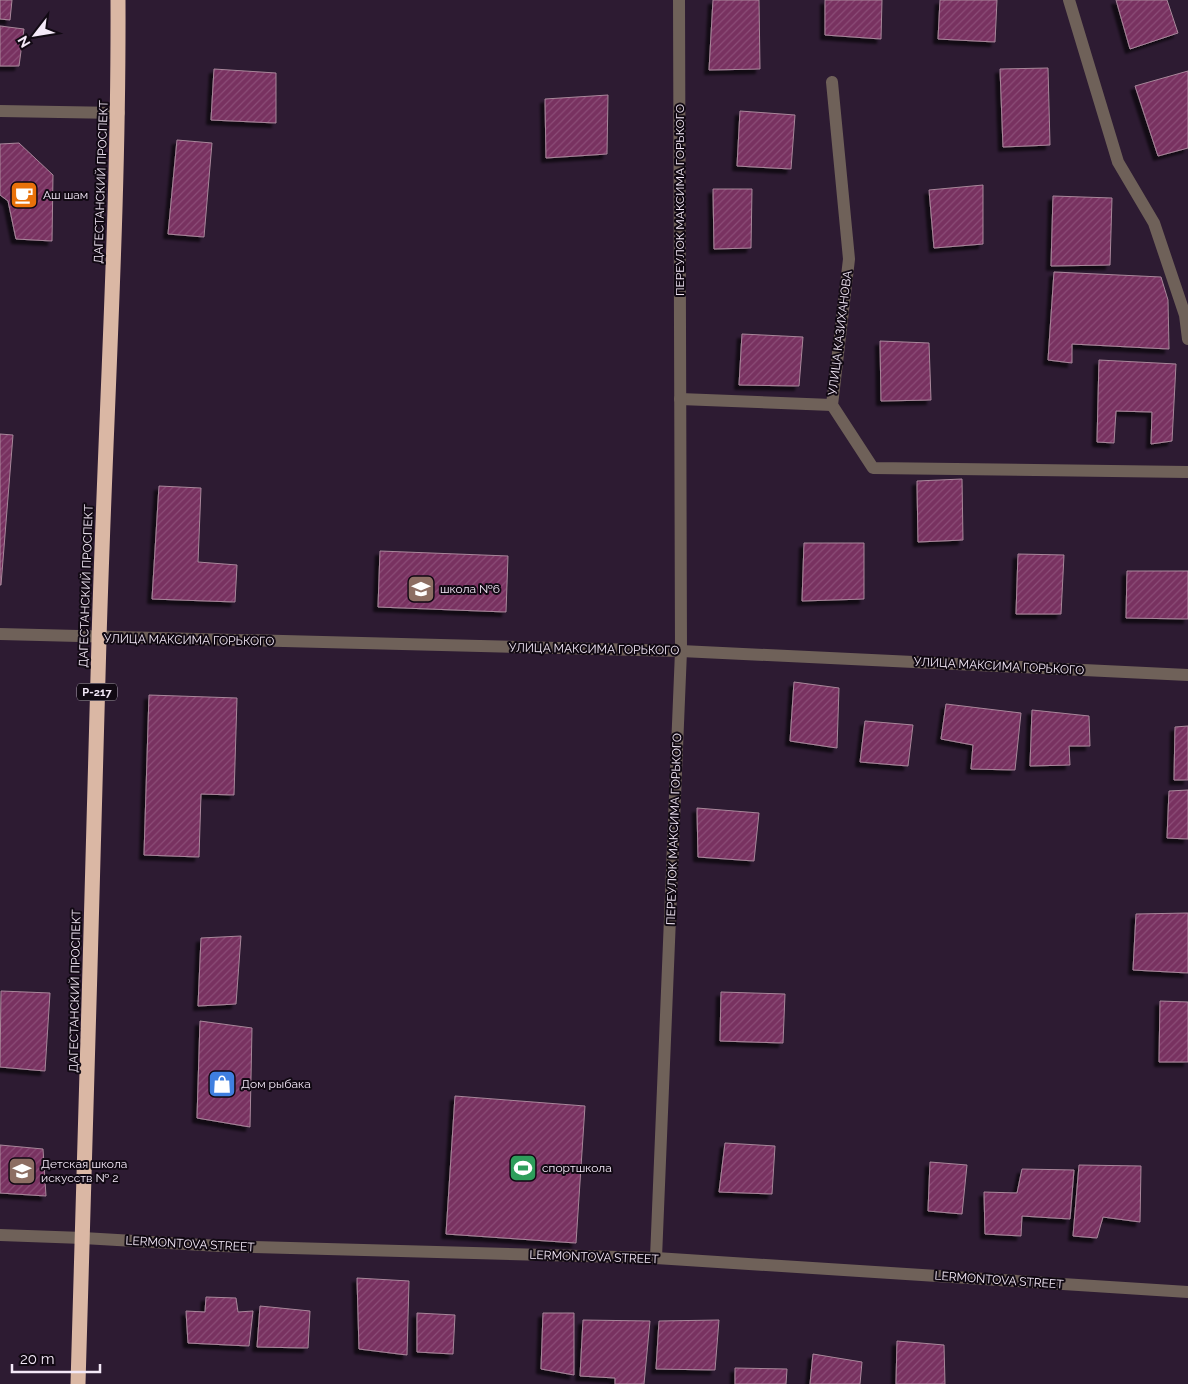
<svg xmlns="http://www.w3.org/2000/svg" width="1188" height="1384" font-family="Raleway,sans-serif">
<defs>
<pattern id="building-hatch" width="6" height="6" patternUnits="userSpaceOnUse" patternTransform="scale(1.25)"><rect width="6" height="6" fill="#783060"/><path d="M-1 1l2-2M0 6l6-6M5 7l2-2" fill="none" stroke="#8c4e78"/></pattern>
<filter id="shadow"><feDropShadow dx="-4.5" dy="4.5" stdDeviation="1" flood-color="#0009"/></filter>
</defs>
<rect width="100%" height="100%" fill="#2d1b32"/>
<g fill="url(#building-hatch)" stroke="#a8879a" filter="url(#shadow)">
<polygon points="0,0 12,0 10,20 0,19"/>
<polygon points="713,0 759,0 760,69 709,70"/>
<polygon points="825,0 882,0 881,39 825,35"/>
<polygon points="940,0 997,0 995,42 938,39"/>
<polygon points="1116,0 1167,0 1178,33 1130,49"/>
<polygon points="0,26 24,29 19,66 0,66"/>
<polygon points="1048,68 1050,145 1003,147 1000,69"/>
<polygon points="214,69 276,73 276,123 211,120"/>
<polygon points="1188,71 1188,148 1158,156 1135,86"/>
<polygon points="608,95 607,154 546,158 545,99"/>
<polygon points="740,111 795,115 791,169 737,166"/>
<polygon points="177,140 212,143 204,237 168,234"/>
<polygon points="19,143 53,175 52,241 16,239 8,201 0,195 0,144"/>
<polygon points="983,185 983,244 934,248 929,190"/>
<polygon points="713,189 752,189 751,248 714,249"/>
<polygon points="1053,196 1112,198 1110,265 1051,266"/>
<polygon points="1054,272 1161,277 1168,300 1169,349 1072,344 1072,363 1048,360"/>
<polygon points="742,334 803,337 799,386 739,385"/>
<polygon points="880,341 929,343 931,400 881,401"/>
<polygon points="1099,360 1176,364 1172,441 1151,444 1152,412 1116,411 1114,443 1097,442"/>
<polygon points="0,434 13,435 1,585 0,585"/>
<polygon points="962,479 963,540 918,542 917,481"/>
<polygon points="159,486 201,488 198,562 237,565 235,602 152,599"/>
<polygon points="804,543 864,543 864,599 802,601"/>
<polygon points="380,551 508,556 506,612 378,607"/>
<polygon points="1018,554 1064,555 1061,614 1016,614"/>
<polygon points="1127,571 1188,571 1188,619 1126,618"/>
<polygon points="794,682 839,688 837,748 790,741"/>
<polygon points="149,695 237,698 234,795 201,794 199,857 144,855"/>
<polygon points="946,704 1021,713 1015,770 971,769 973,745 941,739"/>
<polygon points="1032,710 1089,716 1090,746 1069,746 1070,765 1030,766"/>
<polygon points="865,721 913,725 908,766 860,762"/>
<polygon points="1188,726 1188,780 1174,780 1175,727"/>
<polygon points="1188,790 1188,839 1167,838 1169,791"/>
<polygon points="697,808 759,813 754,861 698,857"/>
<polygon points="1188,913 1188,973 1133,970 1136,914"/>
<polygon points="241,936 236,1004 198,1006 201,938"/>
<polygon points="1,991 50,993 45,1071 0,1067"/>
<polygon points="721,992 785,994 783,1043 720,1041"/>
<polygon points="1160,1001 1188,1002 1188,1062 1159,1062"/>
<polygon points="200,1021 252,1028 250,1127 197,1118"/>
<polygon points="455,1096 585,1106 576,1243 446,1234"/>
<polygon points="725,1143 775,1146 772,1194 719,1192"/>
<polygon points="0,1145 43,1149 46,1196 0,1193"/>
<polygon points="930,1162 967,1165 962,1214 928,1211"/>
<polygon points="1079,1165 1141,1166 1140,1222 1103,1217 1097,1238 1073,1236"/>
<polygon points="1022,1169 1074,1170 1070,1219 1022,1216 1021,1236 985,1234 984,1192 1017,1193"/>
<polygon points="357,1278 409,1281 407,1355 359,1349"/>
<polygon points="206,1297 236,1298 238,1312 253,1311 249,1346 188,1343 186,1311 205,1312"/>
<polygon points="260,1306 310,1311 308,1348 257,1347"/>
<polygon points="417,1313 455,1315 453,1354 417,1352"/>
<polygon points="543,1313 574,1313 574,1375 541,1369"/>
<polygon points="583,1320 650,1321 644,1384 615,1384 615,1378 580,1376"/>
<polygon points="719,1320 715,1370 656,1369 659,1321"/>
<polygon points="897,1341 944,1345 945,1384 896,1384"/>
<polygon points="813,1354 862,1362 860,1384 810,1384"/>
<polygon points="735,1368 787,1369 786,1384 735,1384"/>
</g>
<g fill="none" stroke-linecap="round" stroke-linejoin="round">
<g stroke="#6f6159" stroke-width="12">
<polyline points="1069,0 1118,162 1154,223 1185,315 1188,339"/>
<polyline points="832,82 849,259 832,405 873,468 1188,472"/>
<polyline points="0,111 119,113"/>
<polyline points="680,399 832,405"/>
<polyline points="0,634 681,651 1188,675"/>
<polyline points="0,1235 83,1238 220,1246 656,1258 1188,1292"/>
<polyline points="656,1258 681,651 679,0"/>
</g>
<path stroke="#dab7a4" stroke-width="15" d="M78,1384c9,-248 13,-496 21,-744 6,-214 20,-427 19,-640"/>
</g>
<defs>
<g id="cafe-square" transform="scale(1.4375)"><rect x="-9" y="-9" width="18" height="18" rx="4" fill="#e8710a" stroke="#110913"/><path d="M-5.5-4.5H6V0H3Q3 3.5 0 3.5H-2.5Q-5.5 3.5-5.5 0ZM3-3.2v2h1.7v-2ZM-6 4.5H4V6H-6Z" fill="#fff"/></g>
<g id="school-square" transform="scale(1.4375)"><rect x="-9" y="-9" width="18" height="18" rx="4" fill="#8d6e63" stroke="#110913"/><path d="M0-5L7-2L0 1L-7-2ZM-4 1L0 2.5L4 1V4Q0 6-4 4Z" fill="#fff"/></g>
<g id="shop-square" transform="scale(1.4375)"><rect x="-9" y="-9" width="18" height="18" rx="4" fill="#3f7fe0" stroke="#110913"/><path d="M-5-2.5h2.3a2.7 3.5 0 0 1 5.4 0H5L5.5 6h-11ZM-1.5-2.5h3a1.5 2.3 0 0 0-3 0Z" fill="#fff"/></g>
<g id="stadium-square" transform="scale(1.4375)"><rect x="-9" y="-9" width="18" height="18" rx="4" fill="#2e9e5b" stroke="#110913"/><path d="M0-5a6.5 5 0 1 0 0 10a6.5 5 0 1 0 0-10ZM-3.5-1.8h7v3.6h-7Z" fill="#fff"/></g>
</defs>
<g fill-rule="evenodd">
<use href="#cafe-square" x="24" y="195"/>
<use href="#school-square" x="421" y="589"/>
<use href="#shop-square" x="222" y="1084"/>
<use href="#stadium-square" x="523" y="1168"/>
<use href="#school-square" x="22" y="1171"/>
</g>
<g text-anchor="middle" stroke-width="4" stroke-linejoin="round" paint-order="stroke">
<rect fill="#110913" stroke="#b0a6b3" stroke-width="1" x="77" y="683.5" width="40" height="17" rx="4"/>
<g font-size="11" font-weight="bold" fill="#f4e9f8">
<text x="97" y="696">Р-217</text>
</g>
<g font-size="12" fill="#f4e9f8" stroke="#110913">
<text transform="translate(101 182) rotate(-88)" y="4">ДАГЕСТАНСКИЙ ПРОСПЕКТ</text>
<text transform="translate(680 200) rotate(-90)" y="4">ПЕРЕУЛОК МАКСИМА ГОРЬКОГО</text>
<text transform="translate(840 333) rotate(-83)" y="4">УЛИЦА КАЗИХАНОВА</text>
<text transform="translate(86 586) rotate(-88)" y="4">ДАГЕСТАНСКИЙ ПРОСПЕКТ</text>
<text transform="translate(189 640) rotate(1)" y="4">УЛИЦА МАКСИМА ГОРЬКОГО</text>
<text transform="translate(594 649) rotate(1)" y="4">УЛИЦА МАКСИМА ГОРЬКОГО</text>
<text transform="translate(999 666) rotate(3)" y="4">УЛИЦА МАКСИМА ГОРЬКОГО</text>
<text transform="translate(674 829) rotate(-88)" y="4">ПЕРЕУЛОК МАКСИМА ГОРЬКОГО</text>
<text transform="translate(75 991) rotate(-89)" y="4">ДАГЕСТАНСКИЙ ПРОСПЕКТ</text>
<text transform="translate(190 1244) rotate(3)" y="4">LERMONTOVA STREET</text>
<text transform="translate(594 1257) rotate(2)" y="4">LERMONTOVA STREET</text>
<text transform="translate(999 1280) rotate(4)" y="4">LERMONTOVA STREET</text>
</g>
<g font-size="12" fill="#f4e9f8" stroke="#110913" text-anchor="start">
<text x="43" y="199">Аш шам</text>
<text x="440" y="593">школа №6</text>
<text x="241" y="1088">Дом рыбака</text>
<text x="41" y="1168">Детская школа<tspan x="41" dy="14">искусств № 2</tspan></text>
<text x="542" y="1172">спортшкола</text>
</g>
</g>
<g transform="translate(35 35) rotate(239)" stroke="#110913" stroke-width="4" paint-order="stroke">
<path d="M0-4L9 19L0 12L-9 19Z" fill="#f4e9f8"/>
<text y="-8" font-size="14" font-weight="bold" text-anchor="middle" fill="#f4e9f8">N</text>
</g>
<path d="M12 1364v8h88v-8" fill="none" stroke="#f4e9f8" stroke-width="2.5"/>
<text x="20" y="1364" font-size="15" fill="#f4e9f8" stroke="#110913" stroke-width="4" paint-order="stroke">20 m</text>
</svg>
